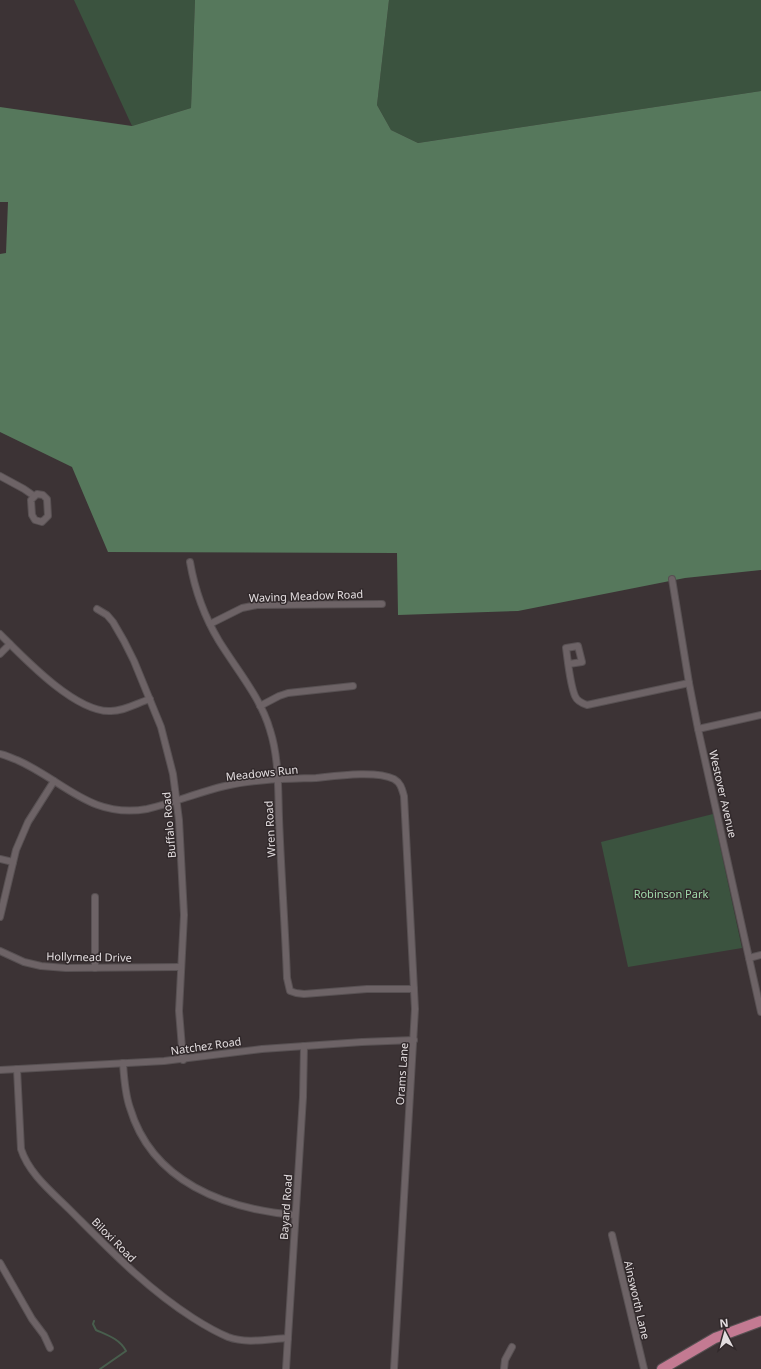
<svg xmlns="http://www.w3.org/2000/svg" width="761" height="1369" font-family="'Noto Sans',sans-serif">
<rect width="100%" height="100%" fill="#3c3335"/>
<g fill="#3b533f">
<polygon points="74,0 195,0 191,108 132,126"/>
<polygon points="389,0 761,0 761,91 418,143 391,130 377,105"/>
<polygon points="713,814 742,948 628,967 601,842"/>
</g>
<polygon fill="#56785c" points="195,0 389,0 377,105 391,130 418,143 761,91 761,570 685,578 518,611 398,615 397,553 108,552 72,467 0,432 0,254 6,253 8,202 0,202 0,107 132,126 191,108"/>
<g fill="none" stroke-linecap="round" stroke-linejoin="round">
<path stroke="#485e4d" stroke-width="2" d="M94,1321l-1,3 3,6c11,5 24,9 30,21l-26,18"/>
<g stroke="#585153" stroke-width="8">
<g id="minor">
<polyline points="0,476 24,489 34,496"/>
<polygon points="37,494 43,495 47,499 48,516 42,522 35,520 32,515 31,500"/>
<path d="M190,562c5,29 14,54 29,79 18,29 42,57 51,89 9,28 8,59 9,88 2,53 6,107 8,160l3,13 6,2 8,1 63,-5h47"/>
<polyline points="672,579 689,683 698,729 761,1012"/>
<polyline points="97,609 107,615 113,622 124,641 134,661 161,727 173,774 179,820 184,915 179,1011 183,1060"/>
<polyline points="210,624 242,608 257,605 382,604"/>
<path d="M0,634c24,24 74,77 109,77 14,1 28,-8 41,-12"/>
<polyline points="0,654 10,644"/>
<path d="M569,664l13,-2 -4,-16 -12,2c2,14 4,36 9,48 2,5 6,7 12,9l102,-22"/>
<polyline points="260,706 279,696 288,693 353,686"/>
<polyline points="698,729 761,715"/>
<path d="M0,754c6,1 11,4 17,6 46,20 73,59 130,49 26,-6 52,-17 78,-23 29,-7 61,-7 91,-8 19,-2 60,-8 78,1 7,4 8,10 10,17l11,213 -21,360"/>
<polyline points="0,859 13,862"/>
<polyline points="95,897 95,968"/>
<polyline points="0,917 16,850 28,822 54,781"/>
<polyline points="0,951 24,962 41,966 66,968 180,967"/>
<polyline points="749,958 761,955"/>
<path d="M123,1063c1,15 2,31 7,45 22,74 95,101 165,107"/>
<path d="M17,1069l4,80c8,25 31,43 49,61 39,39 76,78 123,108 11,7 23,14 35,19 19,7 40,2 60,1"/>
<polyline points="0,1070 164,1061 262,1049 362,1042 414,1040"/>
<polyline points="612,1235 644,1369"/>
<polyline points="0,1263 32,1319 44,1335 50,1348"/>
<polyline points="286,1369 303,1097 304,1046"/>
<polyline points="504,1369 505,1360 512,1347"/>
</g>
</g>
<g stroke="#585153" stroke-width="12">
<polyline id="primary" points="662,1369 715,1338 761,1321"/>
</g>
<use href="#minor" stroke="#6d6366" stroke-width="6"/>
<use href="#primary" stroke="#c37a92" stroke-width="10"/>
</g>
<g text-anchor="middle" stroke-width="3" stroke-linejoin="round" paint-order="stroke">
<g font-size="11" fill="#e3dddf" stroke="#31292b">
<text transform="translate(306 596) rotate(-2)" y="4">Waving Meadow Road</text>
<text transform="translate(262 773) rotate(-6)" y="4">Meadows Run</text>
<text transform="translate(723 794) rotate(77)" y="4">Westover Avenue</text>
<text transform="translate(169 825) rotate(-95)" y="4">Buffalo Road</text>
<text transform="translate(270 829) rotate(-93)" y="4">Wren Road</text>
<text transform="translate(89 957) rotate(1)" y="4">Hollymead Drive</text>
<text transform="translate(206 1046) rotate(-8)" y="4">Natchez Road</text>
<text transform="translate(402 1074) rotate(-86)" y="4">Orams Lane</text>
<text transform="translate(286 1207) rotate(-86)" y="4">Bayard Road</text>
<text transform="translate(114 1240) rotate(45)" y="4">Biloxi Road</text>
<text transform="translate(637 1300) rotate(77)" y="4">Ainsworth Lane</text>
</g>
<g font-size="11" fill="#a1dbab" stroke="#31292b">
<text x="671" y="898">Robinson Park</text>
</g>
</g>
<g transform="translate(725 1333) rotate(354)" stroke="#31292b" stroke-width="3" paint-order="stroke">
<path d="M0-3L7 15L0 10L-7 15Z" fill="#e3dddf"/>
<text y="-6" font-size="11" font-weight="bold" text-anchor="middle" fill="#e3dddf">N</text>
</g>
</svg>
